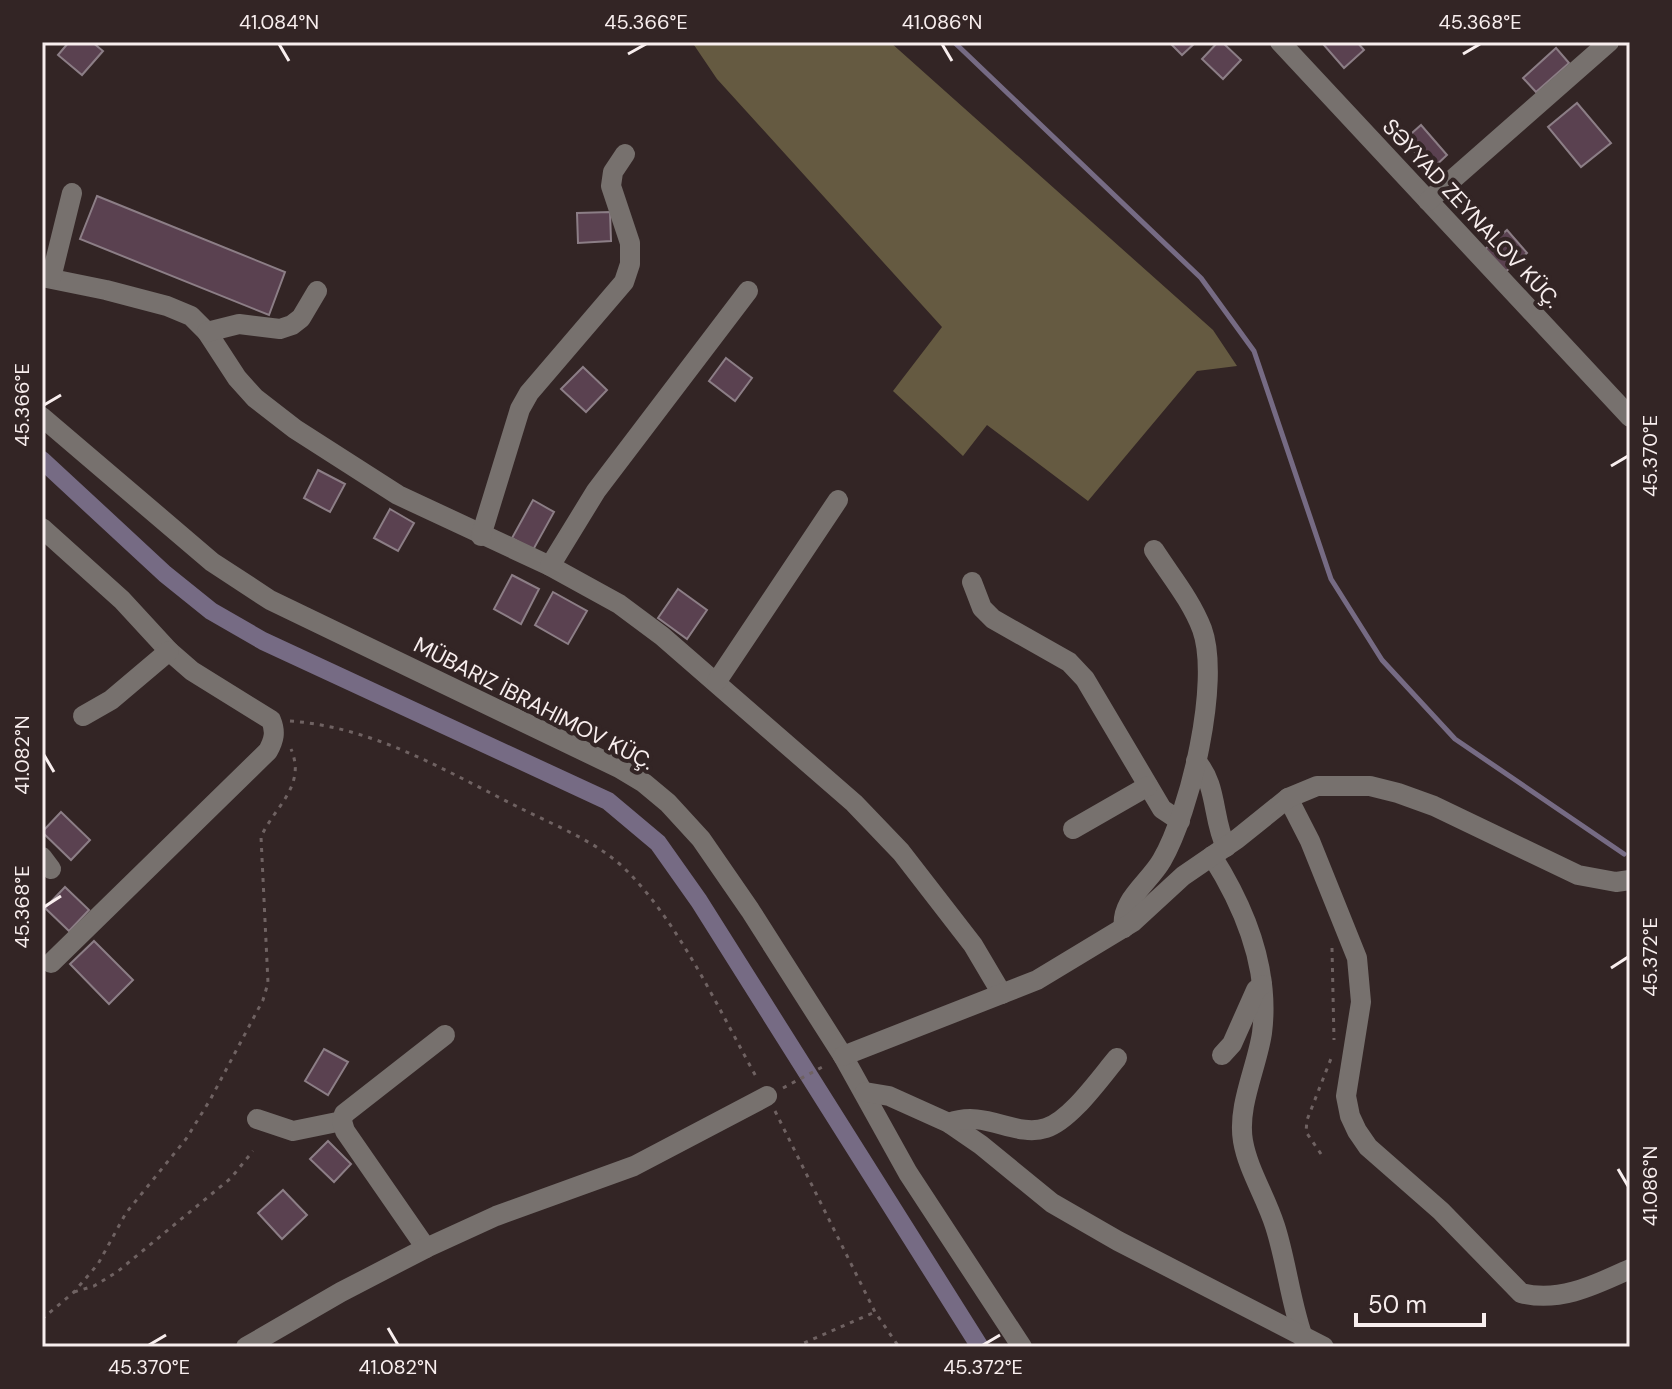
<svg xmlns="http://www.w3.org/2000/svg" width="1672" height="1389" font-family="'DM Sans',sans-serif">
<rect width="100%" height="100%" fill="#332525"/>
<polygon fill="#655a41" points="692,42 890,42 1213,330 1237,366 1197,371 1088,501 987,425 963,456 893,391 942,327 717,79"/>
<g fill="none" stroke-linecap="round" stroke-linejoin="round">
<polyline stroke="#766b84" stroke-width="5" points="954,42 1201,278 1254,351 1331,579 1382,660 1455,739 1624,854"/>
<polyline stroke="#766b84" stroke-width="18" points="42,460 165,574 211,611 263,641 608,801 658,843 699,901 980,1347"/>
</g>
<g fill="#5a4150" stroke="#8c7e86" stroke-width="2">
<polygon points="69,42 92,42 103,51 82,75 58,55"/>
<polygon points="1169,42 1196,42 1182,55"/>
<polygon points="1218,42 1222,42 1241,60 1223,79 1202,59"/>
<polygon points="1326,42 1357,42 1364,50 1344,68 1323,44"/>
<polygon points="1556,48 1569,63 1536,92 1523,78"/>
<polygon points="1577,103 1611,143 1581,167 1548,127"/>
<polygon points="1421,125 1447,155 1431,170 1404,140"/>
<polygon points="97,196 285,272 269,315 80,239"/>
<polygon points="610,212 611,241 578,243 577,213"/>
<polygon points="1507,230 1527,253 1504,273 1484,250"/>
<polygon points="726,358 752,378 735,401 709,381"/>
<polygon points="583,367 607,390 586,412 561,389"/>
<polygon points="318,470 345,484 330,512 304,498"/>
<polygon points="533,500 554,512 533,550 512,538"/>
<polygon points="390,509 414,523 398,551 374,538"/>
<polygon points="512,575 539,589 521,624 494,609"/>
<polygon points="678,589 707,610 687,639 658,618"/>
<polygon points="553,592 587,611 568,644 535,625"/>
<polygon points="61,812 90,840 71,860 42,832"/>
<polygon points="65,887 89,910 69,931 45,908"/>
<polygon points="94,941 133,980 109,1004 70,964"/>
<polygon points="324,1049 348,1062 328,1095 305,1081"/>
<polygon points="328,1141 351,1164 334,1182 310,1159"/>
<polygon points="283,1190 307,1215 282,1239 258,1213"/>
</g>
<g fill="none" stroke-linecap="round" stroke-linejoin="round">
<g stroke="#6f6262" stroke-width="3" stroke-dasharray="4 6" stroke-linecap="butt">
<path d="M290,721c83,6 154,49 226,85 39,20 84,36 114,68 52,54 91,140 128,206"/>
<polyline points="1332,948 1334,1040"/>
<polyline points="783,1088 826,1065"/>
<polyline points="775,1111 875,1312 899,1347"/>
<polyline points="1321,1154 1306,1132 1307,1120 1332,1056"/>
<polyline points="74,1292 94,1286 117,1272 231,1178 253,1151"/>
<path d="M42,1319l32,-27 24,-28 28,-51 60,-74 24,-39 53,-100 5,-17 -7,-146c13,-30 46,-51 30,-88"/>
<polyline points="795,1347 875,1312"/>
</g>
<g stroke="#77716e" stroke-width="20">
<polyline points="1280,42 1630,417"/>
<polyline points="1428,201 1609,42"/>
<polyline points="42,277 106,290 167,306 191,316 207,332 237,378 255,398 295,429 398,495 550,566 619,604 662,636 854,803 901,852 973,945 1002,994"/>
<polyline points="51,278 72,193"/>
<polyline points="207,332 239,324 280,329 292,325 301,318 317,291"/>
<polyline points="42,417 212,562 270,600 619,768 644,783 668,803 701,839 750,910 843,1056 908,1173 1022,1347"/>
<path d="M42,528l80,72 47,51 23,20 79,49c5,12 3,20 -3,31l-217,212"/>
<polyline points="481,536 520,409 529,393 624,282 630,264 630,243 611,186 613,172 625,154"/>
<polyline points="550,566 596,491 748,291"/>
<polyline points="972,582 982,608 993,619 1069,662 1085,679 1162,809 1180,821"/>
<polyline points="717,681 838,500"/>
<polyline points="83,716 111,700 169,651"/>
<path d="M1196,761c22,24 16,58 30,86"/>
<path d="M1288,798l22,43 47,117 4,44 -15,94 4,20 7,15 11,16 73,64 80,82c38,10 74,-8 109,-24"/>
<polyline points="1073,829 1148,786"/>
<path d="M1212,856c33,52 58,114 50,177 -5,34 -25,73 -19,108 5,29 23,56 32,85 12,37 16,81 30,117"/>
<polyline points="42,857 51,869"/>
<path d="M1124,928c-4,-28 25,-45 38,-68 28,-48 59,-179 40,-231 -11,-29 -32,-54 -48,-79"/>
<polyline points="1222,1055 1232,1044 1256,990 1262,985"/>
<polyline points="843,1056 1037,980 1133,922 1183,876 1237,839 1288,798 1317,786 1370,786 1398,793 1434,806 1578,875 1616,882 1630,880"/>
<polyline points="865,1092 889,1096 949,1123 981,1145 1052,1203 1118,1241 1324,1347"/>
<polyline points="257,1119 293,1131 342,1121"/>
<path d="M949,1123c36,-14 66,15 97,5 25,-8 54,-50 71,-70"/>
<polyline points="426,1248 345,1131 342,1121 344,1114 445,1035"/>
<polyline points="246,1347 341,1292 426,1248 496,1216 634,1166 767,1096"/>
</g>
</g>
<path fill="none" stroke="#f8eeee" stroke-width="3" d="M279,44l10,17M942,44l10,17M628,54l18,-10M1463,54l17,-10M44,405l17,-10M1611,466l17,-10M44,755l10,17M44,907l17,-11M1611,968l17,-11M1618,1169l10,17M388,1328l10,17M149,1345l17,-10M983,1345l17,-10"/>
<g text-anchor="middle" stroke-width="8" stroke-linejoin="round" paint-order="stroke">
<g font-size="22" fill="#f8eeee" stroke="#332525">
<text transform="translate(1472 213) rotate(47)" y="8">SƏYYAD ZEYNALOV KÜÇ.</text>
<text transform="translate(534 703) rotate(27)" y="8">MÜBARIZ İBRAHIMOV KÜÇ.</text>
</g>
</g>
<rect width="1672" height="1389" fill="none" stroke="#332525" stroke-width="88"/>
<path d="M1356 1313v12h128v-12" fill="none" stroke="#f8eeee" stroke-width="4"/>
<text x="1368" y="1313" font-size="24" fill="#f8eeee" stroke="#332525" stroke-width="6" paint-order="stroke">50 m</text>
<rect x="44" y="44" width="1584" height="1301" fill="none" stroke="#f8eeee" stroke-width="3"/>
<g font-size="20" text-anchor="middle" fill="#f8eeee">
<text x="279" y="29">41.084°N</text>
<text x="646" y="29">45.366°E</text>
<text x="942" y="29">41.086°N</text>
<text x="1480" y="29">45.368°E</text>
<text transform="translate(22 405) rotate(-90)" y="7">45.366°E</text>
<text transform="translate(1650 456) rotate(-90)" y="7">45.370°E</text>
<text transform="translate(22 755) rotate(-90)" y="7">41.082°N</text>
<text transform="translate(22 907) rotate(-90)" y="7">45.368°E</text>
<text transform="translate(1650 957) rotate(-90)" y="7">45.372°E</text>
<text transform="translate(1650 1186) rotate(-90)" y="7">41.086°N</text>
<text x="149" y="1374">45.370°E</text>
<text x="398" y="1374">41.082°N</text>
<text x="983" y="1374">45.372°E</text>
</g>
</svg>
